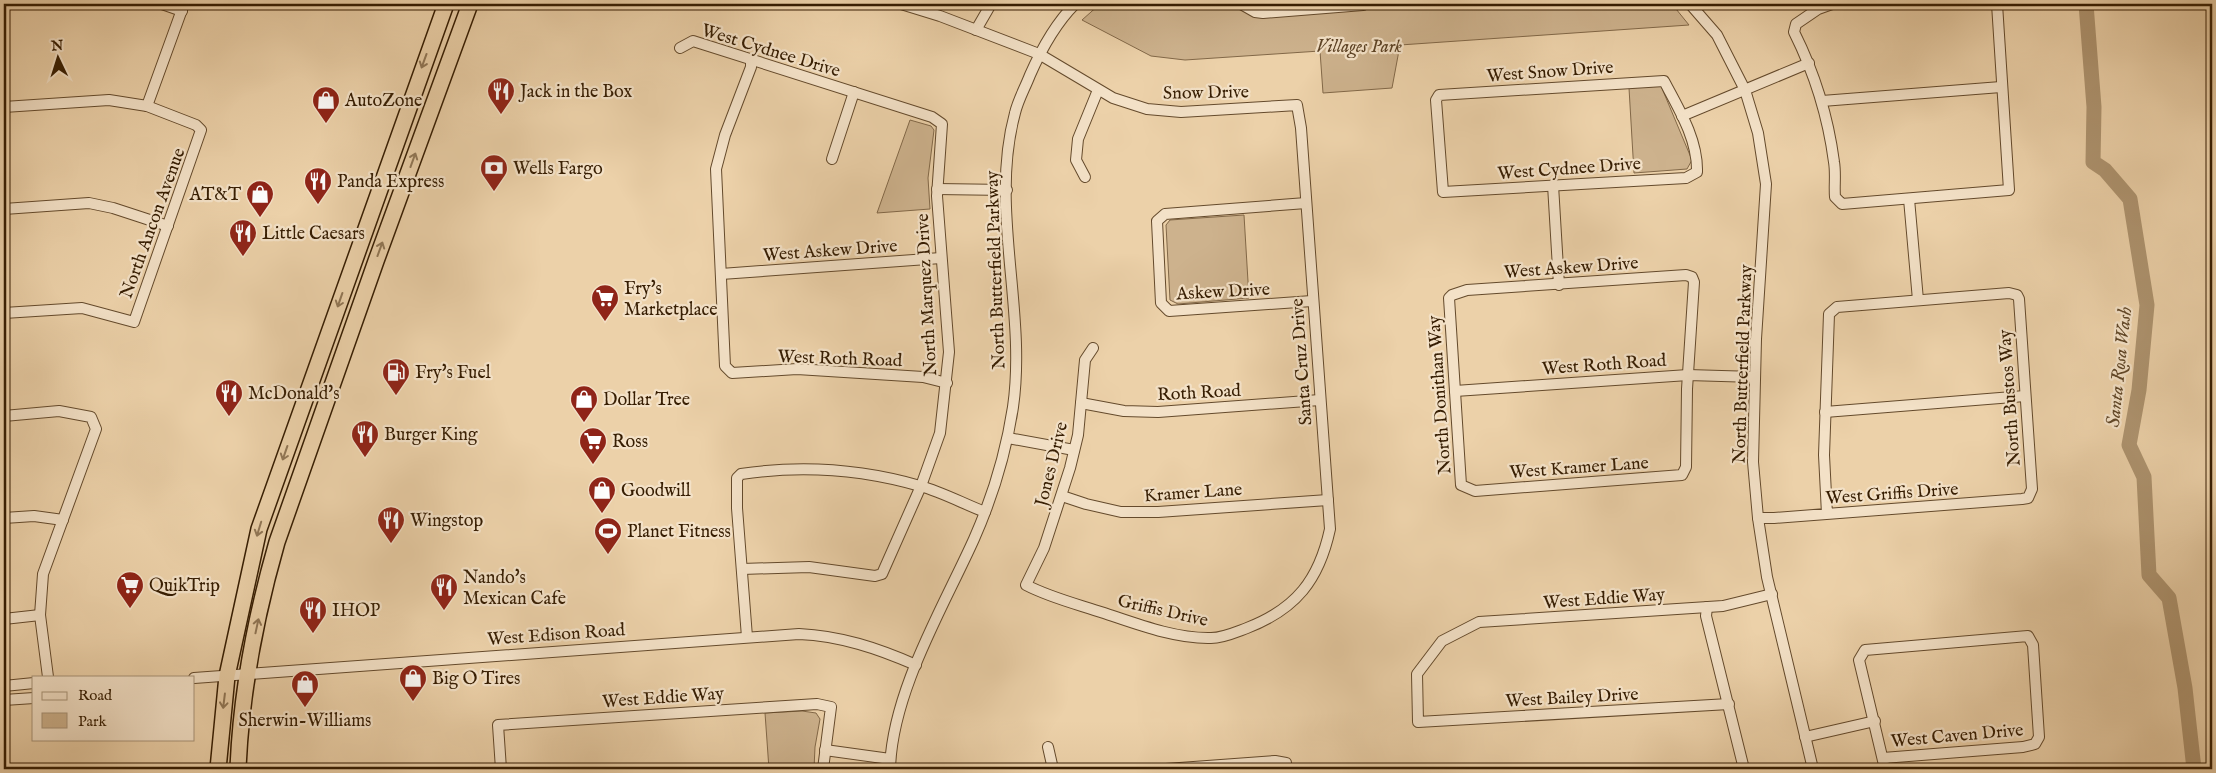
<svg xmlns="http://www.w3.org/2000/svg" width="2216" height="773" font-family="'IM FELL English',serif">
<rect width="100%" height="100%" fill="#ecd1a9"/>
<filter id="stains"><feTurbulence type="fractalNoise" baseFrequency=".004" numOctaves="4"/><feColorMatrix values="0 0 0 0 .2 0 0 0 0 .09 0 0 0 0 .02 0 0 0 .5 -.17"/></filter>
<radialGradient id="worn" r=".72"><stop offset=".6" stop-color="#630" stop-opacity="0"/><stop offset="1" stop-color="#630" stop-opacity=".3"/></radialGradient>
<g fill="#cdb28d" stroke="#826848">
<polygon points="1100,4 1672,4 1689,25 1400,45 1392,88 1323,93 1320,51 1185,60 1151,56 1082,20"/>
<polygon points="1661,86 1692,160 1687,169 1634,173 1629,88"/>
<polygon points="910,120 931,126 934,130 928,178 930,209 877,213"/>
<polygon points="1244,215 1249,298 1178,304 1170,300 1166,225 1170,220"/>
<polygon points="802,711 816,713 820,719 815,747 814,769 769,769 765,713"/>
</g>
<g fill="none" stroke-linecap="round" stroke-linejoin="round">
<polyline stroke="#ae9470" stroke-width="15" points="2086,4 2094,107 2093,162 2105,170 2130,199 2147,305 2139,390 2129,445 2144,477 2149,575 2169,598 2185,688 2194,769"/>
<g stroke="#644a2c" stroke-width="12">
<g id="minor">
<polyline points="162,4 182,11"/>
<path d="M901,4l39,12 99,38 74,44 34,11 34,3 116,-7 4,23 29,401c-11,51 -34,80 -83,99 -11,4 -24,10 -36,10 -35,1 -74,-14 -107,-25 -27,-9 -53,-15 -78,-28l18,-37 26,-80 8,-33 7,-75 8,-12"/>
<polyline points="1241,4 1255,12 1263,13 1363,5"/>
<polyline points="1690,4 1717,35 1745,90 1758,133 1766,184 1756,339 1753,462 1758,518 1767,577 1813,769"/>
<path d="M1832,4l-14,5 -22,15 -2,8c21,42 34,84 40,130 2,12 0,24 1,35l7,7 167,-14 -12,-186"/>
<polyline points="976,30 991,4"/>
<polyline points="680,48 693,41 932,117 942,124 937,196 949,352 940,433 921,486 882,574 875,576 809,567 742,569"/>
<polyline points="751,59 751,67 725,135 716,169 725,366 732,373 797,369 923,377 947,383"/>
<path d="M1664,81c15,28 34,59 33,91l-11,6 -243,14 -7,-92 3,-5z"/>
<polyline points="1822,101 2001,87"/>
<polyline points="147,106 184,4"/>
<polyline points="4,107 109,100 147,106 196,125 201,130 134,322 82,308 4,313"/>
<polyline points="1682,116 1809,63"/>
<polyline points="832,159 854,92"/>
<polyline points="1085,177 1076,160 1078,139 1098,90"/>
<polyline points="1553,185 1559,285"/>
<polyline points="937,189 1007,190"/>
<polyline points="1909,199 1918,300"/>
<polyline points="1306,203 1165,214 1157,221 1161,303 1169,311 1312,301"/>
<polyline points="4,209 89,203 113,208 168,226"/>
<polyline points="721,274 941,258"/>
<polygon points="1686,275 1692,277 1694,282 1687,389 1686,467 1682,475 1475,491 1461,485 1449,298 1452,295 1467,290"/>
<polyline points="1455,391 1688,375 1755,377"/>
<polyline points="1081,403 1124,411 1158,412 1320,400"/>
<polyline points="1825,412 2025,396"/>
<polyline points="4,416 59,411 91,417 96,429 43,574 40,615 48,677"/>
<polyline points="1008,438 1074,450"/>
<polyline points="1062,496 1086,504 1121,512 1158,512 1328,500"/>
<polyline points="4,518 34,516 63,520"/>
<polyline points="1758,518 1774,518 2022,499 2028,498 2032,489 2019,299 2017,295 2009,293 1837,307 1829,314 1824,455 1827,514"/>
<polyline points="1707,607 1706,616 1744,769"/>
<polyline points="4,619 40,615"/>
<path d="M747,637l-10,-129v-30l4,-4c60,-9 120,-5 179,12 22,6 44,18 65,26"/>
<path d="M194,678l605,-44c42,2 78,14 117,31"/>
<polyline points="4,686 34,683"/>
<polyline points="4,700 34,698"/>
<polyline points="1729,704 1418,722 1417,674 1442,641 1479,622 1723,606 1772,594"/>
<polyline points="1805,737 1875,721"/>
<polyline points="1048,747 1053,769"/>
<polyline points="825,750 890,759"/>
<polyline points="1883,758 2023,747 2035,744 2039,737 2033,645 2028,636 1865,650 1859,660 1885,769"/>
<polyline points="501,769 498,725 817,704 831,707 823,769"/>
<path d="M890,769c2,-77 53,-161 84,-230 19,-43 32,-86 39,-132 14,-97 -24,-199 2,-294 3,-13 10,-25 15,-38 11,-25 25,-51 45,-71"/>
<polyline points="1166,769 1275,761 1286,763 1286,769"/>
</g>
</g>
<g stroke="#361d02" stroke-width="18">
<g id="highway">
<polyline points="218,769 227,676 259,529 446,4"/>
<path d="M238,769c3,-76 18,-154 39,-227l99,-281 94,-257"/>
</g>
</g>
<use href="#minor" stroke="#f3e1c7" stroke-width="10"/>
<use href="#highway" stroke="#ecd1a9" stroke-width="15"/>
</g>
<defs><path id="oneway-shaft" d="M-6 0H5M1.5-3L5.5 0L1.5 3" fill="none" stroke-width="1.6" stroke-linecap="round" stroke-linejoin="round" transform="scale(1.25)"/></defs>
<g stroke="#917756">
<use href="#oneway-shaft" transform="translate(424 61) rotate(110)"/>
<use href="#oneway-shaft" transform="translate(413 160) rotate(-70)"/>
<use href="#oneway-shaft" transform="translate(380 249) rotate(-70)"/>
<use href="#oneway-shaft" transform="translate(340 300) rotate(109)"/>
<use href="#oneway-shaft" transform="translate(285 453) rotate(109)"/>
<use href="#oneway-shaft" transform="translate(259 529) rotate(107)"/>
<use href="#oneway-shaft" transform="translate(257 626) rotate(-78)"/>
<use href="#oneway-shaft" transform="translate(224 701) rotate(97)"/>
</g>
<defs>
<g id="restaurant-pin" transform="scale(1.4375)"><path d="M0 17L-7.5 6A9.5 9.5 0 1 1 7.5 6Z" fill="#8f2418" stroke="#f3e1c7"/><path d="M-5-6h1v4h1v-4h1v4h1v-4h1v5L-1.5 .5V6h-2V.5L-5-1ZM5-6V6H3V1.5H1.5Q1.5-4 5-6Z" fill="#fff"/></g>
<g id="shop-pin" transform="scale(1.4375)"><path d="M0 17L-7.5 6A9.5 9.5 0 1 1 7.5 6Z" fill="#8f2418" stroke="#f3e1c7"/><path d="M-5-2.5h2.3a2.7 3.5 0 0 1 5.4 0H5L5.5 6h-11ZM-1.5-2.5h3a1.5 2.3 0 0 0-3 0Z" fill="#fff"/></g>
<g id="bank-pin" transform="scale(1.4375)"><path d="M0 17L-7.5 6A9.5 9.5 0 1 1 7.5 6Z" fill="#8f2418" stroke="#f3e1c7"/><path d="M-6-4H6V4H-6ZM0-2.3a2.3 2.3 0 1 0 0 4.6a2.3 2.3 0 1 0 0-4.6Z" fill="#fff"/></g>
<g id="supermarket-pin" transform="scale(1.4375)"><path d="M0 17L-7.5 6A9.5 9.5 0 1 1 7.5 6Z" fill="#8f2418" stroke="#f3e1c7"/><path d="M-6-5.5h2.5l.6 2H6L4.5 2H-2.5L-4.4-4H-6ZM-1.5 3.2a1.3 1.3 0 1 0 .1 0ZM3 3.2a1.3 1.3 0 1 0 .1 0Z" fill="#fff"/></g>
<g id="fuel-pin" transform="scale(1.4375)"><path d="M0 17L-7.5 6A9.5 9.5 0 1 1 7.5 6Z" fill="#8f2418" stroke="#f3e1c7"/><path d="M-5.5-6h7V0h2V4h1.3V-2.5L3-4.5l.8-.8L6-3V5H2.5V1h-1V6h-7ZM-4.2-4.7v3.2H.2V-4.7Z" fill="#fff"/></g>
<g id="stadium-pin" transform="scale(1.4375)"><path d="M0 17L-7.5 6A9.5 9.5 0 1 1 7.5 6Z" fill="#8f2418" stroke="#f3e1c7"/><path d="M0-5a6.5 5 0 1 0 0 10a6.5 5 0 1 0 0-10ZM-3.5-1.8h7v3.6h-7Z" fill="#fff"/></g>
</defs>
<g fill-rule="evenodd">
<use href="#restaurant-pin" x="501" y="91"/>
<use href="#shop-pin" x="326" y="100"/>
<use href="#bank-pin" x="494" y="168"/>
<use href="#restaurant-pin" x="318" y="181"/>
<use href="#shop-pin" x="260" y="194"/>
<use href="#restaurant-pin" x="243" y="233"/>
<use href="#supermarket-pin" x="605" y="298"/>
<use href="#fuel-pin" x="396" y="372"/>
<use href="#restaurant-pin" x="229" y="393"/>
<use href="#shop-pin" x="584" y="399"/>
<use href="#restaurant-pin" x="365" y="434"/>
<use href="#supermarket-pin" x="593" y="441"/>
<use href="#shop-pin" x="602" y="490"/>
<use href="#restaurant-pin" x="391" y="520"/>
<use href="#stadium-pin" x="608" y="531"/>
<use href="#supermarket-pin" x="130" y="585"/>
<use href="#restaurant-pin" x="444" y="587"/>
<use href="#restaurant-pin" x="313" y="610"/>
<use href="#shop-pin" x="413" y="678"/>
<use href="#shop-pin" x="305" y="684"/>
</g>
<g text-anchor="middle" stroke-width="4.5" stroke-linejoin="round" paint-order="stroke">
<g font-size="18" font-style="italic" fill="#5c4225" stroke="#f3e1c7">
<text x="1359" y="52">Villages Park</text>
</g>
<g font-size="18" fill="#361d02" stroke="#f3e1c7">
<text transform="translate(771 50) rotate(17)" y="6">West Cydnee Drive</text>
<text transform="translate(1550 71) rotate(-4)" y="6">West Snow Drive</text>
<text transform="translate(1206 92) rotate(-1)" y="6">Snow Drive</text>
<text transform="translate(1569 168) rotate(-4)" y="6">West Cydnee Drive</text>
<text transform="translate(152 223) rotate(-70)" y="6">North Ancon Avenue</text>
<text transform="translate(830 250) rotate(-4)" y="6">West Askew Drive</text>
<text transform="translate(1571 267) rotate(-4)" y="6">West Askew Drive</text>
<text transform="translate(995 270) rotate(-92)" y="6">North Butterfield Parkway</text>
<text transform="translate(1223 291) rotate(-3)" y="6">Askew Drive</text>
<text transform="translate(926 295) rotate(-93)" y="6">North Marquez Drive</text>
<text transform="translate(840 358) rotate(2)" y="6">West Roth Road</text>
<text transform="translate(1301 362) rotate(-94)" y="6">Santa Cruz Drive</text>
<text transform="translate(1604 364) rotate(-4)" y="6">West Roth Road</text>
<text transform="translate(1742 364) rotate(-88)" y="6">North Butterfield Parkway</text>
<text transform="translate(1199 392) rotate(-3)" y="6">Roth Road</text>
<text transform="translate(1439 395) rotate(-94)" y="6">North Donithan Way</text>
<text transform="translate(2009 398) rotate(-94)" y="6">North Bustos Way</text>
<text transform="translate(1051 464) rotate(-76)" y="6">Jones Drive</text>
<text transform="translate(1579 467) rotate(-4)" y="6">West Kramer Lane</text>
<text transform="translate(1193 492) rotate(-4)" y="6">Kramer Lane</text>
<text transform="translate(1892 493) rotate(-4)" y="6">West Griffis Drive</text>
<text transform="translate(1604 598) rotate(-4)" y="6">West Eddie Way</text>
<text transform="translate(1163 610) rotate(13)" y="6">Griffis Drive</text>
<text transform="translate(556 634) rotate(-4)" y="6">West Edison Road</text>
<text transform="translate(663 697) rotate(-4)" y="6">West Eddie Way</text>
<text transform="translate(1572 697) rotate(-3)" y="6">West Bailey Drive</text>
<text transform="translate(1957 735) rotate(-5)" y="6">West Caven Drive</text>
</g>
<g font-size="18" fill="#361d02" stroke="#f3e1c7" text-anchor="start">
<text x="520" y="97">Jack in the Box</text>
<text x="345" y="106">AutoZone</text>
<text x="513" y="174">Wells Fargo</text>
<text x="337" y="187">Panda Express</text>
<text x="241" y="200" text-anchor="end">AT&amp;T</text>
<text x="262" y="239">Little Caesars</text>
<text x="624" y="294">Fry's<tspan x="624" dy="21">Marketplace</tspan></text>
<text x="415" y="378">Fry's Fuel</text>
<text x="248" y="399">McDonald's</text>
<text x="603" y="405">Dollar Tree</text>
<text x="384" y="440">Burger King</text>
<text x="612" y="447">Ross</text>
<text x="621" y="496">Goodwill</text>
<text x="410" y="526">Wingstop</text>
<text x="627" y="537">Planet Fitness</text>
<text x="463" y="583">Nando's<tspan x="463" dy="21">Mexican Cafe</tspan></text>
<text x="149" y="591">QuikTrip</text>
<text x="332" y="616">IHOP</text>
<text x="432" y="684">Big O Tires</text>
<text x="305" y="726" text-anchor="middle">Sherwin-Williams</text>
</g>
<g font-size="19" font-style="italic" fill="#604728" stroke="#f3e1c7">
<text transform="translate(2118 367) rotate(-84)" y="7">Santa Rosa Wash</text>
</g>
</g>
<rect width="2216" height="773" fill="none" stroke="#ecd1a9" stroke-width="20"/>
<rect x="5" y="5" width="2206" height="763" fill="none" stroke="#361d02" stroke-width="2.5"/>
<rect x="10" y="10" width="2196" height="753" fill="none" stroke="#361d02"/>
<rect x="32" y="676" width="162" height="65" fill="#f3e1c7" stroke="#a79378"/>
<rect x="42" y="692" width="25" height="8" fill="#f3e1c7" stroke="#a79378"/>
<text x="78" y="700" font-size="15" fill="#361d02">Road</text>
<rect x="42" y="713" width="25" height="15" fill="#cdb28d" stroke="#a79378"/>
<text x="78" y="726" font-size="15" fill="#361d02">Park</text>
<g transform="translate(58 58) rotate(356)" stroke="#f3e1c7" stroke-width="4" paint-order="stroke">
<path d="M0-4L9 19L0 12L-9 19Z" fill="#361d02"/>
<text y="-8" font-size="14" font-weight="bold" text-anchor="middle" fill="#361d02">N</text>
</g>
<rect width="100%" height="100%" filter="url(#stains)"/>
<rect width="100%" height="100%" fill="url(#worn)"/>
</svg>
